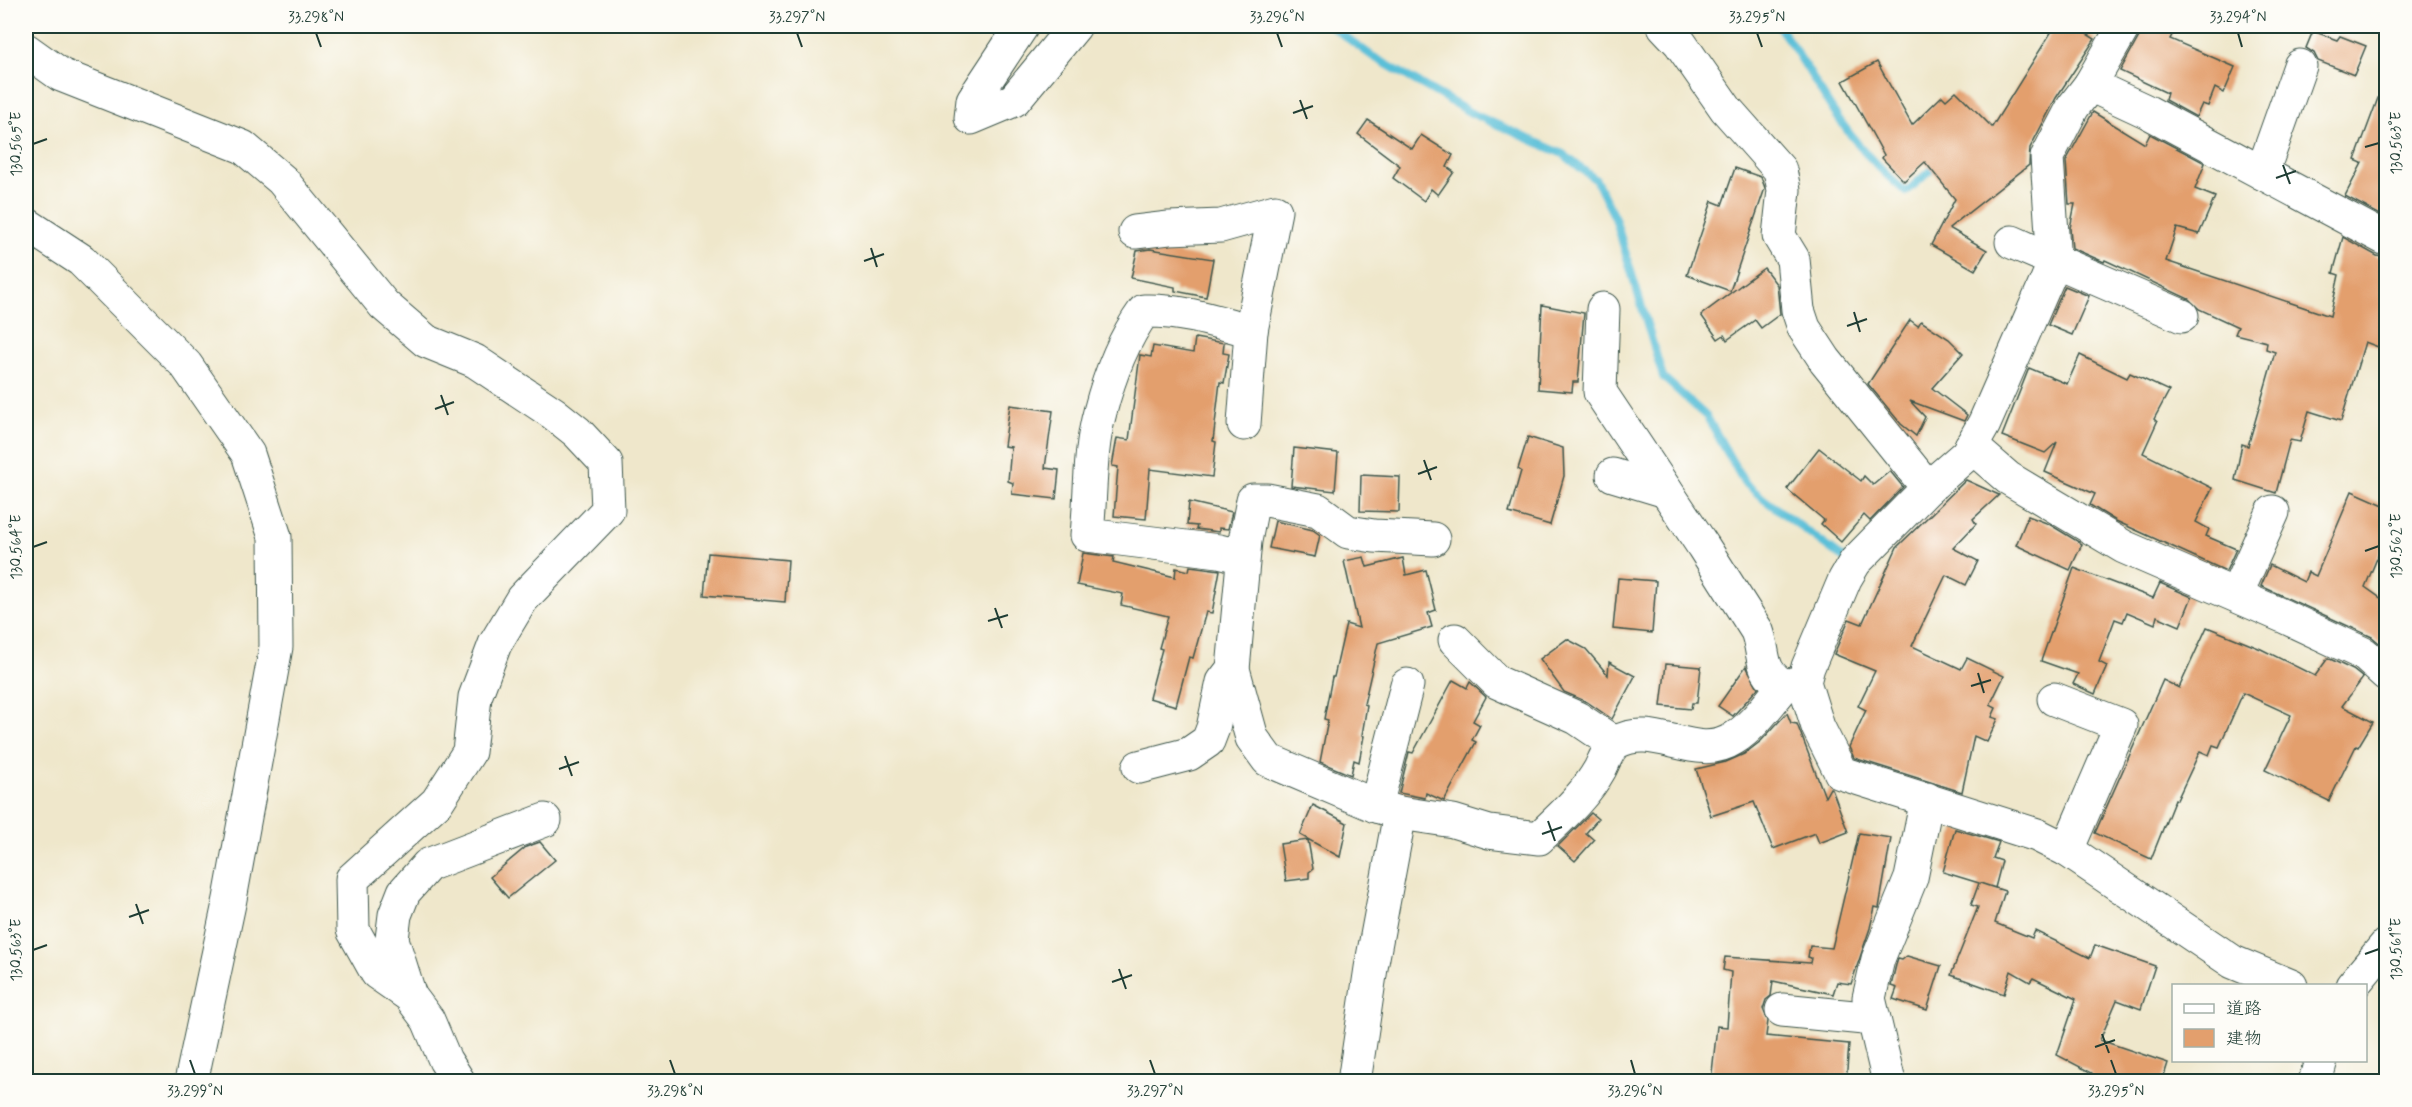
<svg xmlns="http://www.w3.org/2000/svg" width="2412" height="1107" font-family="Mynerve,'Klee One',sans-serif">
<rect width="100%" height="100%" fill="#fdfcf7"/>
<filter id="ink" filterUnits="userSpaceOnUse"><feTurbulence type="fractalNoise" baseFrequency=".0167" numOctaves="2"/><feDisplacementMap in="SourceGraphic" scale="12" xChannelSelector="R" yChannelSelector="G"/><feConvolveMatrix kernelMatrix="1 2 1 2 8 2 1 2 1" color-interpolation-filters="sRGB"/></filter>
<filter id="wash" filterUnits="userSpaceOnUse"><feTurbulence type="fractalNoise" baseFrequency=".008" numOctaves="4" result="noise"/><feDisplacementMap in="SourceGraphic" scale="24" xChannelSelector="R" yChannelSelector="G"/><feGaussianBlur stdDeviation="1.35" result="paint"/><feColorMatrix in="noise" values="0 0 0 0 0 0 0 0 0 0 0 0 0 0 0 0 0 1.4 0 .05"/><feComposite in="paint" operator="in"/></filter>
<g filter="url(#wash)">
<rect width="100%" height="100%" fill="#efe7cb"/>
<g fill="none" stroke-linecap="round" stroke-linejoin="round">
<g stroke="#5abfd8" stroke-width="8">
<polyline points="1331,26 1372,56 1471,113 1563,154 1596,180 1615,218 1663,377 1707,417 1744,482 1765,500 1847,561"/>
<path d="M1778,26c22,27 37,58 56,86 21,31 44,57 72,80l32,-28"/>
</g>
</g>
<g id="blocks">
<g fill="#e39f6d">
<polygon points="2055,26 2074,26 2095,39 2056,98 2030,148 2029,165 1949,228 1987,250 1975,270 1931,245 1955,199 1925,162 1904,181 1882,158 1884,155 1843,81 1877,62 1912,125 1942,96 1946,100 1956,91 1992,127"/>
<polygon points="2143,26 2177,26 2170,39 2235,67 2224,93 2215,88 2208,106 2202,104 2196,117 2165,100 2167,93 2120,71 2140,35"/>
<polygon points="2313,31 2337,40 2340,36 2366,46 2354,75 2318,61 2314,53 2306,48"/>
<polygon points="2384,82 2386,83 2386,218 2345,196 2362,163 2355,160"/>
<polygon points="2093,112 2145,144 2150,134 2205,163 2195,189 2215,197 2199,234 2177,228 2166,261 2330,316 2339,275 2333,273 2343,237 2377,256 2386,258 2386,350 2365,342 2341,421 2309,411 2300,442 2290,440 2276,493 2235,480 2242,444 2248,446 2275,352 2266,349 2267,342 2235,334 2238,327 2199,309 2189,299 2105,260 2104,262 2072,248 2070,228 2075,204 2069,204 2066,161"/>
<polygon points="1368,120 1412,149 1421,135 1453,155 1447,167 1454,172 1438,195 1431,189 1424,201 1393,178 1400,166 1358,134"/>
<polygon points="1735,168 1761,177 1765,188 1730,291 1687,275 1712,201 1722,205"/>
<polygon points="1150,249 1213,259 1206,297 1175,291 1175,287 1131,278 1137,251"/>
<polygon points="1764,268 1777,285 1780,314 1761,328 1755,320 1727,340 1724,335 1718,339 1701,315"/>
<polygon points="2065,286 2089,296 2072,335 2048,325"/>
<polygon points="1542,305 1584,313 1578,382 1573,382 1572,392 1538,389"/>
<polygon points="1910,320 1918,326 1921,321 1949,339 1963,353 1932,388 1967,415 1964,421 1910,401 1925,417 1916,436 1901,424 1868,384"/>
<polygon points="1195,338 1224,343 1223,353 1229,354 1224,383 1220,382 1213,441 1216,442 1212,477 1150,469 1146,519 1114,516 1118,467 1112,466 1117,438 1129,440 1140,355 1151,357 1153,346 1193,353"/>
<polygon points="2080,355 2127,378 2130,373 2169,391 2154,419 2157,422 2143,453 2212,488 2196,522 2209,529 2206,536 2236,549 2226,571 2116,521 2090,505 2095,494 2045,472 2057,442 2045,453 2002,436 2029,368 2067,384"/>
<polygon points="1010,405 1053,411 1045,468 1059,470 1056,499 1012,494 1013,483 1008,481 1011,447 1004,446"/>
<polygon points="1528,437 1563,448 1564,476 1550,525 1509,513 1521,471 1518,469"/>
<polygon points="1294,448 1338,453 1335,491 1291,486"/>
<polygon points="1819,448 1861,481 1864,476 1873,485 1890,471 1903,487 1870,521 1864,515 1841,542 1821,524 1824,520 1787,489"/>
<polygon points="1361,475 1400,477 1399,512 1360,511"/>
<polygon points="1966,480 1999,495 1973,519 1976,524 1953,548 1978,561 1966,585 1946,575 1912,646 1961,669 1967,658 2004,676 1990,705 1996,708 1992,717 1998,719 1987,742 1974,736 1962,792 1854,758 1849,747 1866,710 1858,706 1875,671 1834,654 1849,619 1862,624 1897,547"/>
<polygon points="2352,491 2386,506 2386,537 2365,587 2386,602 2385,648 2372,637 2261,586 2270,565 2304,582 2308,572 2316,576"/>
<polygon points="1189,502 1232,512 1228,529 1219,528 1219,532 1196,529 1197,526 1187,525"/>
<polygon points="2028,516 2049,524 2082,544 2070,570 2016,545"/>
<polygon points="1275,521 1313,530 1320,535 1315,557 1269,548"/>
<polygon points="708,553 788,560 785,602 704,595"/>
<polygon points="1083,553 1114,557 1113,562 1175,577 1176,568 1189,571 1190,566 1220,570 1212,613 1206,612 1193,658 1189,657 1176,706 1149,698 1162,649 1159,648 1168,616 1121,605 1123,594 1077,585"/>
<polygon points="1364,557 1367,567 1403,558 1406,575 1426,570 1436,610 1428,613 1432,627 1378,643 1364,704 1367,705 1362,735 1364,736 1359,762 1354,760 1351,775 1320,762 1328,720 1324,719 1332,677 1334,677 1346,624 1359,628 1344,561"/>
<polygon points="2074,568 2153,598 2160,583 2192,597 2180,626 2157,616 2155,624 2127,612 2123,622 2115,619 2099,662 2107,666 2095,694 2073,684 2078,674 2041,661"/>
<polygon points="1618,578 1656,581 1652,633 1613,629"/>
<polygon points="2207,627 2261,649 2315,676 2328,658 2353,670 2363,678 2342,706 2373,722 2358,747 2356,746 2329,801 2265,770 2291,715 2243,693 2219,747 2213,745 2209,755 2200,751 2177,800 2175,799 2151,859 2095,833 2163,680 2179,688"/>
<polygon points="1567,639 1586,649 1608,675 1609,662 1635,676 1612,719 1587,702 1564,692 1540,659"/>
<polygon points="1666,664 1701,667 1697,703 1692,703 1691,709 1661,706"/>
<polygon points="1746,666 1758,688 1733,716 1718,706"/>
<polygon points="1453,680 1467,688 1470,682 1486,697 1473,721 1480,725 1472,740 1476,742 1444,801 1426,793 1425,798 1399,793 1409,752 1413,753"/>
<polygon points="1787,713 1791,723 1797,724 1825,797 1830,788 1832,789 1848,832 1819,843 1815,833 1773,849 1754,802 1711,816 1696,769 1726,762 1744,754 1761,741"/>
<polygon points="1313,805 1347,823 1340,857 1300,835"/>
<polygon points="1591,813 1598,819 1586,833 1594,840 1575,861 1558,846"/>
<polygon points="1955,829 1999,842 1993,858 2002,861 1995,888 1980,883 2005,891 1995,923 2032,938 2035,931 2090,958 2095,945 2155,966 2141,1009 2117,1000 2100,1040 2168,1063 2162,1082 2102,1082 2090,1077 2092,1073 2057,1055 2076,999 2033,978 2030,982 2011,971 2004,994 1951,975 1978,907 1971,905 1979,883 1943,872"/>
<polygon points="1859,833 1891,838 1879,908 1875,907 1870,928 1851,984 1837,982 1833,994 1773,981 1771,996 1766,1000 1763,1009 1768,1021 1766,1036 1849,1044 1846,1082 1711,1082 1717,1026 1727,1027 1731,972 1723,970 1725,957 1810,963 1811,958 1808,957 1810,946 1832,948"/>
<polygon points="1308,840 1313,869 1309,872 1309,878 1286,881 1280,844"/>
<polygon points="540,842 555,860 508,898 490,877 526,847"/>
<polygon points="1907,956 1941,966 1927,1010 1893,999 1897,988 1891,986 1896,965 1898,959 1902,960"/>
</g>
</g>
</g>
<g filter="url(#ink)">
<use href="#blocks" fill-opacity="0" stroke="#3e564b" stroke-width="1.5"/>
<g fill="none" stroke-linecap="round" stroke-linejoin="round">
<g stroke="#3e564b" stroke-width="35">
<g id="minor">
<polyline points="1022,26 973,100 971,118 1014,100 1075,26"/>
<polyline points="1664,26 1680,43 1726,109 1780,170 1784,190 1779,236 1793,259 1798,310 1804,328 1825,360 1928,488"/>
<polyline points="2124,26 2090,85 2073,107 2047,157 2054,264 1984,424 1967,454 1928,488 1855,562 1845,579 1808,667 1804,682 1818,727 1841,773 2037,835 2067,850 2233,962 2291,986"/>
<polyline points="26,50 61,75 243,147 282,180 384,305 426,341 475,361 553,413 577,432 606,463 608,510 522,599 495,644 475,697 469,752 437,802 352,879 353,930 377,973 410,996 428,1020 445,1060 459,1082"/>
<polyline points="2090,85 2148,112 2386,239"/>
<polyline points="2262,173 2300,66"/>
<polyline points="26,224 81,260 186,365 248,454 275,537 276,647 230,899 191,1082"/>
<path d="M1135,232l34,-4 52,-2 54,-15 -24,120c-36,-10 -70,-21 -107,-20 -21,29 -35,66 -44,101 -11,39 -9,83 -13,123l132,16 24,6"/>
<polyline points="2012,242 2182,316"/>
<path d="M1603,309l-3,83 103,154 54,85c9,25 1,39 27,55"/>
<polyline points="1244,424 1251,331"/>
<polyline points="1971,446 2008,478 2124,547 2283,616 2364,654 2386,674"/>
<polyline points="1613,475 1666,491"/>
<path d="M1433,539l-59,-3 -26,-4 -30,-22 -51,-10h-14l-8,41 -12,128 19,69 16,22 108,46 24,7 53,8 36,11 50,6c22,-21 46,-42 61,-69 4,-8 9,-22 17,-27 37,-21 79,21 116,-3 21,-13 35,-35 51,-53l20,-4"/>
<polyline points="2236,595 2273,512"/>
<polyline points="1455,640 1497,682 1577,718 1614,743"/>
<polyline points="2054,699 2121,725 2067,850"/>
<polyline points="1139,767 1189,754 1208,741 1213,728 1223,682 1233,669"/>
<polyline points="1376,806 1407,685"/>
<polyline points="410,996 392,939 395,915 404,892 428,865 545,820"/>
<polyline points="1782,1010 1874,1019"/>
<polyline points="1354,1082 1371,968 1400,813"/>
<polyline points="1889,1082 1869,998 1878,959 1911,878 1927,799"/>
</g>
</g>
<g stroke="#3e564b" stroke-width="35">
<g id="major">
<polyline points="2352,986 2386,945"/>
<polyline points="2315,1082 2321,1060"/>
</g>
</g>
<use href="#minor" stroke="#fff" stroke-width="33"/>
<use href="#major" stroke="#fff" stroke-width="33"/>
</g>
</g>
<path fill="none" stroke="#1f3d34" stroke-width="2" d="M316,33l5,14M797,33l5,14M1277,33l5,14M1757,33l5,14M2238,33l4,14M1300,100l7,19M1293,113l20,-7M33,144l14,-5M2365,147l14,-4M2283,165l7,19M2276,178l20,-7M871,248l6,19M864,261l20,-7M1854,312l6,20M1847,326l20,-7M441,395l7,20M435,409l19,-7M1424,460l7,20M1418,474l19,-7M33,547l14,-5M2365,551l14,-5M995,608l7,20M988,621l20,-6M1978,673l6,20M1971,686l20,-6M565,756l7,20M559,769l20,-7M1548,821l7,20M1542,834l20,-7M136,904l7,20M129,917l20,-7M33,950l14,-5M2365,954l14,-5M1119,969l7,20M1112,982l20,-7M2102,1034l7,19M2095,1047l20,-7M190,1060l5,14M670,1060l5,14M1150,1060l5,14M1631,1060l4,14M2111,1060l5,14"/>
<rect width="2412" height="1107" fill="none" stroke="#fdfcf7" stroke-width="66"/>
<rect x="2172" y="984" width="195" height="78" fill="#fdfcf7" stroke="#a4b0a9" stroke-width="1.5"/>
<rect x="2184" y="1004" width="30" height="9" fill="#ffffff" stroke="#a4b0a9" stroke-width="1.5"/>
<text x="2226" y="1014" font-size="18" fill="#1f3d34">道路</text>
<rect x="2184" y="1029" width="30" height="18" fill="#e39f6d" stroke="#a4b0a9" stroke-width="1.5"/>
<text x="2226" y="1044" font-size="18" fill="#1f3d34">建物</text>
<rect x="33" y="33" width="2346" height="1041" fill="none" stroke="#1f3d34" stroke-width="2"/>
<g font-size="15" text-anchor="middle" fill="#1f3d34">
<text x="316" y="22">33.298°N</text>
<text x="797" y="22">33.297°N</text>
<text x="1277" y="22">33.296°N</text>
<text x="1757" y="22">33.295°N</text>
<text x="2238" y="22">33.294°N</text>
<text transform="translate(2396 143) rotate(-90)" y="5">130.563°E</text>
<text transform="translate(16 144) rotate(-90)" y="5">130.565°E</text>
<text transform="translate(2396 546) rotate(-90)" y="5">130.562°E</text>
<text transform="translate(16 547) rotate(-90)" y="5">130.564°E</text>
<text transform="translate(2396 949) rotate(-90)" y="5">130.561°E</text>
<text transform="translate(16 950) rotate(-90)" y="5">130.563°E</text>
<text x="195" y="1096">33.299°N</text>
<text x="675" y="1096">33.298°N</text>
<text x="1155" y="1096">33.297°N</text>
<text x="1635" y="1096">33.296°N</text>
<text x="2116" y="1096">33.295°N</text>
</g>
</svg>
